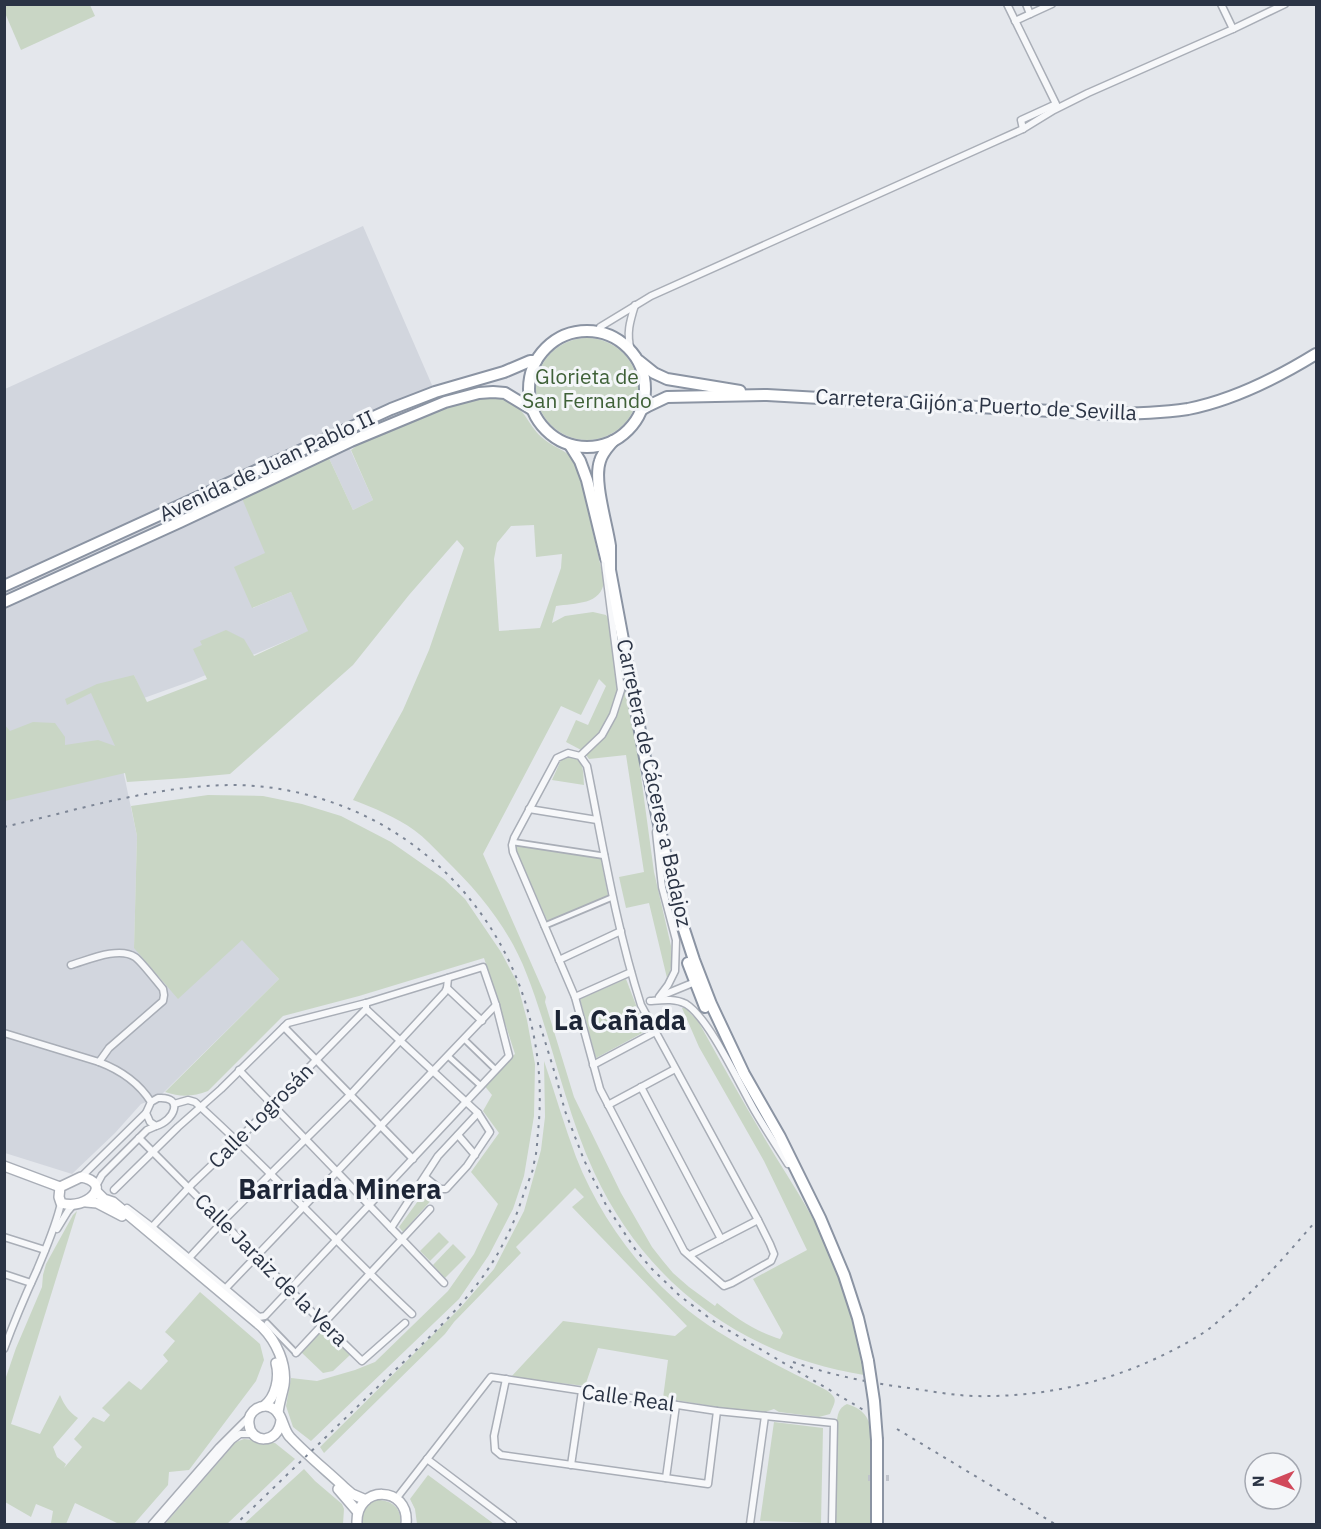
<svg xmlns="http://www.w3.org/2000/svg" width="1321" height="1529" font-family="'IBM Plex Sans',sans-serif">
<rect width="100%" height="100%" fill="#e4e7ec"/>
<polygon fill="#d2d6de" points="363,226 435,392 442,412 350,449 373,500 353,510 329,458 244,497 268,552 253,608 291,592 309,631 194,680 144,698 134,675 116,737 137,836 134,948 243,940 279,979 158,1098 141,1104 115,1133 72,1174 5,1153 5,389"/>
<g fill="#c9d6c5" fill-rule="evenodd">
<polygon points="4,5 90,5 95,16 21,50 5,13"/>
<circle cx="587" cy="389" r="51"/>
<path d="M497,397c32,9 27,27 48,43 17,13 24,8 34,31l25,110c-2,24 -29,22 -48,25l-4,17 13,-7 28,-4 13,3 6,9 25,123 17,125 17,74v20l-1,7 -3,5 -18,-75 -23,5 -7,-31 25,-5 -18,-117 -37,4 -6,-8 -17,-9 10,-22 12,5 18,-39 -7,-7 -18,36 -20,-9 -78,148 63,143 -1,5 29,95 47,96 31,54 11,14 10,12 16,14 26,19 2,-3c19,15 40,29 63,36l3,-6 -30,-54 54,-29 -43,-89 -65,-114 -17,-39h3l13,13c23,41 46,83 70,123 19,32 40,62 55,95 20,43 33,90 41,136 -121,-19 -219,-92 -270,-203 -29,-63 -42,-133 -67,-197 -18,-47 -48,-83 -83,-117 -10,-10 -19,-20 -30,-28 -18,-13 -40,-22 -61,-30l50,-90 26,-60 35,-102 -7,-8 -48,55 -56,70 -123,109 -44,4 -59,4 -2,-9 -120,28 -1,-77 6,7 23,-9 22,1 10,14v8l33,-5 17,6 -24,-53 -24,12 -2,-6 32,-15 37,-9 13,27 60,-23 -14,-30 9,-4 -2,-4 26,-11 18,9 10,17 54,-25 -17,-39 -39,16 -18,-41 31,-14 -24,-57 87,-40 25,54 20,-10 -22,-50 15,-11 59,-25 48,-16zM534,525l2,32 26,-3 -1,14 -21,60 -41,3 -5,-72 3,-16 14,-17z"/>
<path d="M567,758c18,-2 16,14 17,27l-32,-5 9,-20z"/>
<path d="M208,795l55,1 39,8 39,12 50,26 53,37 21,20 36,53 16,30 10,38 8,44 -1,52 -10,60 -11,33 -24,46 -30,44 -148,142 -18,-14 -7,-21 5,-28 26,3 38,-11 20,-8 73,-71 26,-37 24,-50 -27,-32 28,-39 -16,-22 9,-16 -9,-11 32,-30 -31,-96 -125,38 -76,20 -75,75c-15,6 -28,6 -43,1l114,-113 -37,-39 -64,59 -44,-51 3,-112 -6,-30z"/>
<polygon points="518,843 600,855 609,900 550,927 515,848"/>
<polygon points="626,979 646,1031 596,1058 580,999"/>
<path d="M544,1061c11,32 20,64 32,96 27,69 78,134 141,174 35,22 72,40 109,59 13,9 9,11 4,24l-11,3 -40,-5 -5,-3 -9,3h-17l-85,-14 5,-38 -70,-12 -13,38 -74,-9 52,-56 112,15 12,-10 -115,-119 12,-10 -9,-9 -59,59 5,6 -67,69 -9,12 -121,119 -4,-6 141,-140 33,-38 30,-58 17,-61 4,-33z"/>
<polygon points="426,1190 434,1197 403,1232 399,1227"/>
<path d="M77,1211l-66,213 29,10 20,-39c4,10 9,17 18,23l-25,29 4,10 9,7 -2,4 18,-21 -8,-8 19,-22 11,5 6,-7 -8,-7 27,-27 12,9 27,-29 -5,-6 12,-14 -10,-9 35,-40 60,52 4,16 -8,21 -67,89 -20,2 -1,13 -34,39h-15l-44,-21 -9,21 -15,-1 2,-12 -17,-7 -5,13 -26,-15v-122l11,-32 26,-61 1,-12 3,-11 27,-49z"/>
<polygon points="439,1232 449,1242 430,1261 420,1251"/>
<polygon points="453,1244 466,1257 445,1278 433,1265"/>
<polygon points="323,1327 350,1355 333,1371 323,1373 300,1351"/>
<path d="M847,1404c12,4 20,9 23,22l1,51 -1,47h-34l1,-104c1,-7 2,-12 10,-16z"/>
<polygon points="774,1422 823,1428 821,1523 760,1521"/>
<polygon points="244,1439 275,1443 295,1459 227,1524 165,1524 236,1442"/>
<polygon points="304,1469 315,1481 342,1504 344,1509 343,1524 244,1524"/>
<polygon points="428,1475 494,1524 417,1524 415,1509 410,1499"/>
<path d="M377,1500c16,0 25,9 23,24h-39c0,-12 4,-20 16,-24z"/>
</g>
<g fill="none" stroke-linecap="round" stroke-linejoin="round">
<polyline stroke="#bfc3cb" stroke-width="6" stroke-dasharray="6 3" stroke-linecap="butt" points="868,1478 889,1478"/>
<g stroke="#a9aeb7" stroke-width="8">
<g id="pedestrian">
<polyline points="513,842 605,856"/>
<polyline points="544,926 613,897"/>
<polyline points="464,1039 496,1070"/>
<polyline points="448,1056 481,1086"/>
<polyline points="267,1323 296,1353"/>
</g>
</g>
<g stroke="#a9aeb7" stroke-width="9">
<g id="minor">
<polyline points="1007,4 1056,104 1021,120 1023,129"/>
<polyline points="1026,4 1030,14"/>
<polyline points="1221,4 1233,29"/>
<polyline points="1015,21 1052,4"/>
<polyline points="599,332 600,327 651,296 994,142 1023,129 1054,110 1088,93 1233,29 1285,4"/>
<path d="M631,350c-5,-16 -1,-29 4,-45"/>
<path d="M568,753l12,3 7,10c16,80 29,161 54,239l117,215 12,24 4,10 -3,7 -39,22 -8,3 -40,-35 -84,-162 -25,-92 -62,-145 -1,-7 2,-7 43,-80z"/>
<polyline points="580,756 602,735 613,715 621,690 604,557"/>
<polyline points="529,809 597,820"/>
<polyline points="656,832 662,887 676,940 675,971 668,985 659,997"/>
<polyline points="559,960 621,931"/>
<polyline points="447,988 482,1021"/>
<polyline points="661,996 695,982"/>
<polyline points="575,997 631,972"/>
<path d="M650,1001c12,-1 25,-3 36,3 24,15 54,82 70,109 10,17 21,34 32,51"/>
<polyline points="366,1009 478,1113 438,1156 391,1228"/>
<polyline points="284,1027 413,1159"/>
<path d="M4,1033l95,29 10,-14 54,-47 1,-6 -1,-6c-6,-7 -22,-28 -28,-32 -16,-11 -47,3 -64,8"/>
<path d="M99,1062c21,8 40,21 52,40"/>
<polyline points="593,1065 655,1032"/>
<polyline points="239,1070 444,1283"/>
<polyline points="641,1087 721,1239"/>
<path d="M158,1098c27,-2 16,23 -2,28l-6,-4 -4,-9 5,-11z"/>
<path d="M174,1104l14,-4 7,2c75,67 143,143 217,212"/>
<polyline points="608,1105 675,1069"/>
<polyline points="458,1135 475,1155"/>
<polyline points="139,1138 323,1323 362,1361 405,1323"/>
<polyline points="81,1177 146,1113"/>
<polyline points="425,1177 440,1189 446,1189 467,1166 490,1132 478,1113"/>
<polyline points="96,1186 102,1175 147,1130 156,1126"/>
<polyline points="114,1190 178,1127 221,1089 288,1023 366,1003 483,967 496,1005 509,1056 265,1316 259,1317 152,1227 127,1208"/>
<polyline points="152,1227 193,1183 237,1141 366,1009 366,1003"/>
<polyline points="57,1229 68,1211 73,1205"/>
<polyline points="4,1237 45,1250"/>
<polyline points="690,1255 758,1220"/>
<polyline points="189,1258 227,1217 350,1095 445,992 447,988 448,978"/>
<polyline points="4,1274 31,1283"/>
<polyline points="226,1288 496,1005"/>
<path d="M4,1349c10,-27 21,-53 33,-79 9,-22 19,-44 24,-67"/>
<polyline points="296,1353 430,1209"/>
<polyline points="506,1379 494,1436 495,1450 501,1455 708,1484 717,1411"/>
<polyline points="427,1459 513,1524"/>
<polyline points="571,1465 582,1391"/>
<polyline points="666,1478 676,1405"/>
<polyline points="396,1499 491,1377 717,1411 834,1423 832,1524"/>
<polyline points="152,1524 219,1447 249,1417"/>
<polyline points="159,1524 232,1440 240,1434 252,1434"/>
<polyline points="750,1524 765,1416"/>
</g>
</g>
<g stroke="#a9aeb7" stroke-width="12">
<g id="secondary">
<polyline points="4,1166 60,1187"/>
<path d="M81,1177c33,6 6,34 -20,26l-2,-6 1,-10z"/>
<path d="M96,1191l8,8 9,3 149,125c14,14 25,37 22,58 -2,10 -5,18 -6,28"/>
<polyline points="86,1202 97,1203 122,1216"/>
<path d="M264,1406c12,-9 16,-29 12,-43"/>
<path d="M281,1420c-3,26 -31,23 -32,4 -2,-13 14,-23 25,-15 9,6 9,21 16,28 17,18 37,34 55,51l7,6 14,6"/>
<polyline points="338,1489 357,1511"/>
<path d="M357,1524c-2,-40 53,-39 49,0"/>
</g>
</g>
<g stroke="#8b94a3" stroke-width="14">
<g id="trunk">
<circle cx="587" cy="389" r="58"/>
<polyline points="639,361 654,373 667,379 740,391"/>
<path d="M641,410l7,-4 19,-9 100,-2 337,19c28,0 56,-1 84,-5 46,-9 89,-31 128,-55"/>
<path d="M613,441c-5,6 -11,12 -13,20 -7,20 7,63 10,85 0,8 0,16 0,24l35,188 31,147 18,55 17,44 33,70 36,63 40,81 24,57 14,43 10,43"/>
<polyline points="570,445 580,461 587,480 606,558"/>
<polyline points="4,586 391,409 435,392 504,372 530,361 536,361"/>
<polyline points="4,602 180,522 351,441 445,402 479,393 493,392 505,393 533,410"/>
<polyline points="688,963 705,1007"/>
<polyline points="877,1524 877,1440"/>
</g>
</g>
<use href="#pedestrian" stroke="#f7f8fa" stroke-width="4.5"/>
<use href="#minor" stroke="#f7f8fa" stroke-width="6"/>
<use href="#secondary" stroke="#fff" stroke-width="9"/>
<use href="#trunk" stroke="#fff" stroke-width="10"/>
<g stroke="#7d8696" stroke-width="2" stroke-dasharray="3 6" stroke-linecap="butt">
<path d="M4,827c82,-19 178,-50 262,-40 172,21 290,174 272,345 -1,10 -1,21 -4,31 -1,9 -5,17 -8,24 -6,18 -12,36 -21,53 -27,55 -76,97 -119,139 -50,48 -100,97 -150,145"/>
<polyline points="540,1025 556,1077 565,1111 584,1160 606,1205 635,1249 651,1268 680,1296 716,1323 867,1412"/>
<path d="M793,1362c38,13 77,21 116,26 21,3 42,7 64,8 81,2 160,-19 230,-63 7,-4 14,-11 21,-17 34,-28 63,-62 92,-95"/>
<polyline points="897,1429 1055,1524"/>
</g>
<g stroke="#8b94a3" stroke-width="14" stroke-linecap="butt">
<polyline id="trunk-bridge" points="868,1361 874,1401 877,1440"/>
</g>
<use href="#trunk-bridge" stroke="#fff" stroke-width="10"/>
</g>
<g text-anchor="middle" stroke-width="6" stroke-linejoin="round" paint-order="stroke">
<g font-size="21" fill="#3f6138" stroke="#f4f6f9">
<text x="587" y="384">Glorieta de<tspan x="587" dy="24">San Fernando</tspan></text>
</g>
<g font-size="21" fill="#2b3445" stroke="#f4f6f9">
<text transform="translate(976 405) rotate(3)" y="7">Carretera Gijón a Puerto de Sevilla</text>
<text transform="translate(267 466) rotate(-25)" y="7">Avenida de Juan Pablo II</text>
<text transform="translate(654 783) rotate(78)" y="7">Carretera de Cáceres a Badajoz</text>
<text transform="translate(261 1116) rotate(-45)" y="7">Calle Logrosán</text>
<text transform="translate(271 1270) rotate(45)" y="7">Calle Jaraiz de la Vera</text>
<text transform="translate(628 1398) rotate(8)" y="7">Calle Real</text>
</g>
<g font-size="27" font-weight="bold" fill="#1d2536" stroke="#f4f6f9">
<text x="620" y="1030">La Cañada</text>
<text x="340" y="1199">Barriada Minera</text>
</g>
</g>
<rect width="1321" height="1529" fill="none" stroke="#2b3445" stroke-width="12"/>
<g transform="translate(1273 1481) rotate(269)"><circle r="28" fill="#f4f6f9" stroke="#a4a8b1" stroke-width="1.5"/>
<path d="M0-4.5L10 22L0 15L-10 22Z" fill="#d1495b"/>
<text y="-9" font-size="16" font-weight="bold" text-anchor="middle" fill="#2b3445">N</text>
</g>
</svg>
